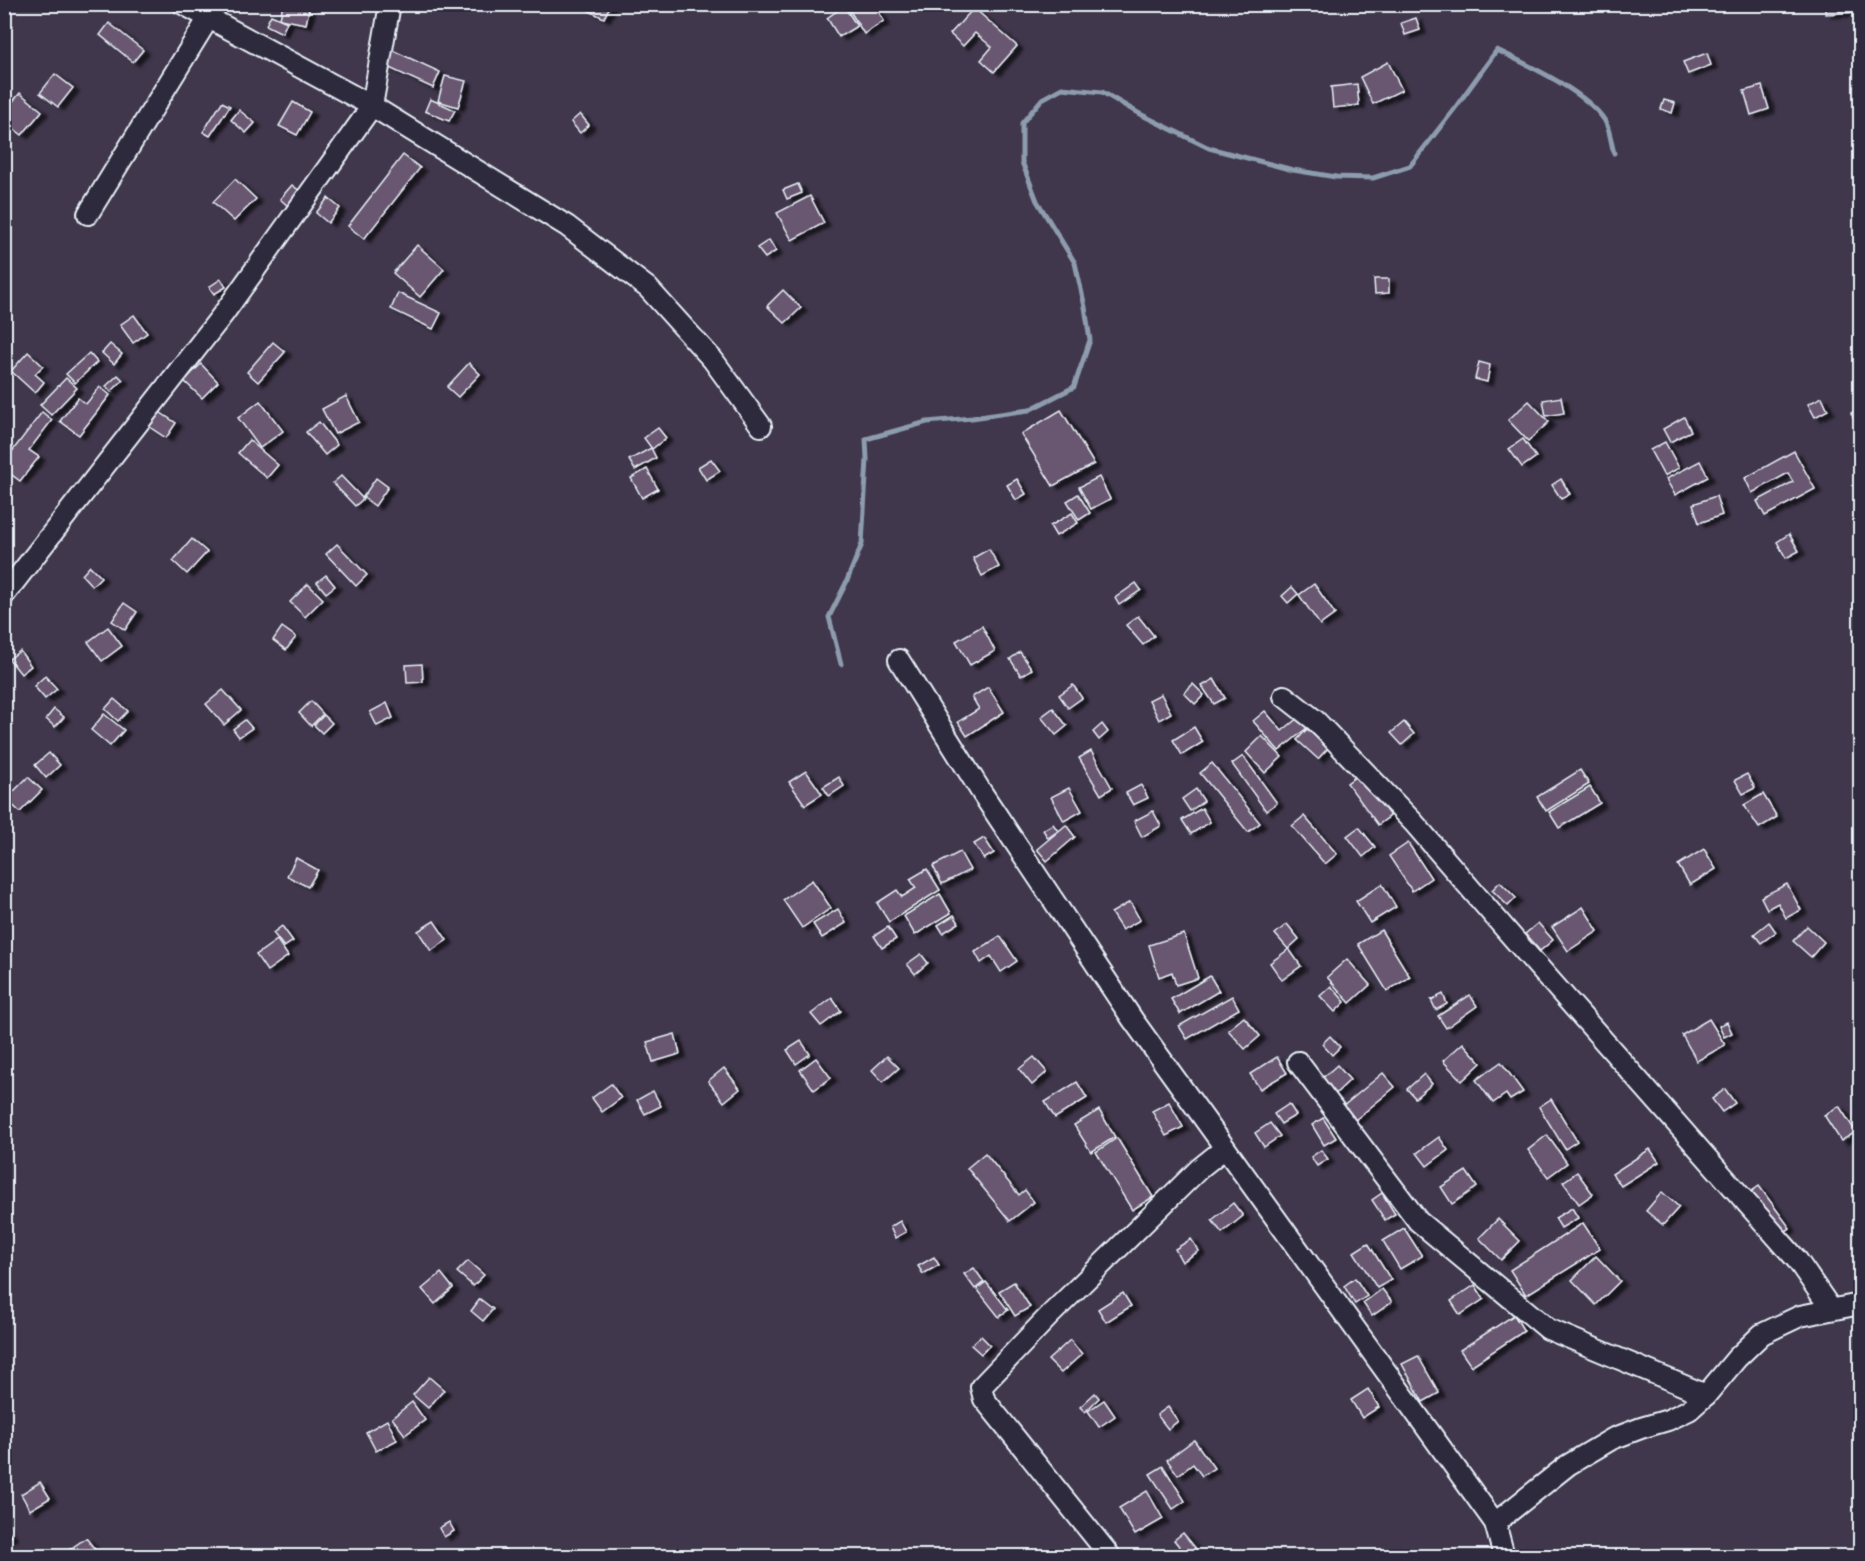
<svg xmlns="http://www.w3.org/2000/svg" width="1865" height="1561" font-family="Sriracha,sans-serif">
<defs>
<filter id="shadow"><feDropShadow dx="6" dy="3.5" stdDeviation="1.5" flood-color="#0009"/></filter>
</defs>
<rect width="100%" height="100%" fill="#40374c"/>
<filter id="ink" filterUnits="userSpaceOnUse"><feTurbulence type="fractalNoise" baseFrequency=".0167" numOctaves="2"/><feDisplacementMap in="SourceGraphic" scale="12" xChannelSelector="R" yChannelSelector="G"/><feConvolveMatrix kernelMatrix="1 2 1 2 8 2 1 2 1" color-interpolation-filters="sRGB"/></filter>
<g filter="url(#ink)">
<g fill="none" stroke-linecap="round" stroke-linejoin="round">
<path stroke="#8d9cae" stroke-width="5" d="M841,664l-12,-47 17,-34 16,-39 5,-85 -1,-20 61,-17 45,-4 57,-8 45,-23 16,-47 -5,-33 -10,-44 -38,-62 -15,-39v-39l20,-24 20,-11 40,4 36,21 71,35 84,22 43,7 37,1 37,-12 45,-58 42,-58c31,15 90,42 108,71 5,9 6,22 9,32"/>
</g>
<g fill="#69566f" stroke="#e8f1f8" stroke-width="1.5" filter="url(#shadow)">
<polygon points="283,4 310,5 306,24 280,19"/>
<polygon points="592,4 611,4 604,18 589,11"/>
<polygon points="850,4 874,4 884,21 864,34 847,6"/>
<polygon points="1826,4 1860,4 1860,12 1826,14"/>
<polygon points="844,6 857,26 839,37 827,18"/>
<polygon points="974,8 1017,46 994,72 981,60 992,47 975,33 963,46 950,34"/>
<polygon points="271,15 287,22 282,33 266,25"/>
<polygon points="1416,18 1420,30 1405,35 1401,23"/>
<polygon points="109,23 143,50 133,62 100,35"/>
<polygon points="392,50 440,72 433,88 385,66"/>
<polygon points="1707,53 1711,65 1688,74 1683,62"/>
<polygon points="1388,62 1402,90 1373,104 1360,77"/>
<polygon points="55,74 73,88 58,107 40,93"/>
<polygon points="445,76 466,81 458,107 438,101"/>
<polygon points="1357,84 1359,105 1333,108 1331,87"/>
<polygon points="1762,86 1769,109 1751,115 1744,91"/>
<polygon points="20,93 42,111 22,135 4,121 4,112"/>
<polygon points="430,99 455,110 449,121 425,111"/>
<polygon points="1664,100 1675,103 1672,113 1661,109"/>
<polygon points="222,102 230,106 210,136 203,132"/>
<polygon points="293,102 310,112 297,135 279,126"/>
<polygon points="239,110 255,123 246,133 231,120"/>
<polygon points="580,114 589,125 580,133 571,122"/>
<polygon points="403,155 420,168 364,239 348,226"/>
<polygon points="235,179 256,199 234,221 213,202"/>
<polygon points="798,184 802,193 787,199 783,190"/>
<polygon points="292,185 301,192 289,207 280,199"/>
<polygon points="810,196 824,223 792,240 777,213"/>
<polygon points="328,198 340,208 328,223 316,213"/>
<polygon points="769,240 776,251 765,258 757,248"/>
<polygon points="417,245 444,269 420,297 393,273"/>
<polygon points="221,279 226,287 214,294 209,287"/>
<polygon points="1374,279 1389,279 1389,293 1375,294"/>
<polygon points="783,290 801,308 785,323 767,306"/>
<polygon points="398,293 441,313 433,329 391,309"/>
<polygon points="134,315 147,333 133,343 120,325"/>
<polygon points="273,342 285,352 258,382 247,372"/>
<polygon points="110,344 122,354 114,364 102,353"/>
<polygon points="28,352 43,366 35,374 44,382 35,393 11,371"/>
<polygon points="89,353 97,362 75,383 66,374"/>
<polygon points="1479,362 1490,365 1487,382 1475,379"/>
<polygon points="469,363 480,374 458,397 447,387"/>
<polygon points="4,364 10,368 4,376"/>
<polygon points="201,364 218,382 202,398 184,381"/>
<polygon points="118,375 123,380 111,392 106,386"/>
<polygon points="66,378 77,388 51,415 40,405"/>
<polygon points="100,387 110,395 79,435 60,421 78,398 86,404"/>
<polygon points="346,396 359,422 335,434 322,409"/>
<polygon points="1561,397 1564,413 1546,416 1543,400"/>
<polygon points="1822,397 1828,410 1815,417 1808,404"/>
<polygon points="260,401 283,431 260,448 238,418"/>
<polygon points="1529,401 1549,422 1528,441 1508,420"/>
<polygon points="1860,408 1860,428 1859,429 1851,413"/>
<polygon points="1061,410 1094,464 1053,486 1021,434"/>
<polygon points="158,411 176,423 166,438 148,426"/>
<polygon points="42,412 52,420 29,450 39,457 20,481 4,469 4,462"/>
<polygon points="1684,417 1691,431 1670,442 1663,429"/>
<polygon points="319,422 337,445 325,455 306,432"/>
<polygon points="658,428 666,438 652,449 644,438"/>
<polygon points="1523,439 1536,457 1522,467 1509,449"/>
<polygon points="249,440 278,465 267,478 238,453"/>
<polygon points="1665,442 1679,468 1664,476 1650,450"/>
<polygon points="651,448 656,458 635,470 629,460"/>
<polygon points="1794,451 1815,489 1765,516 1757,501 1793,482 1788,473 1752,493 1745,478"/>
<polygon points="711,459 720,471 706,480 698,467"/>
<polygon points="1700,461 1708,477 1675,495 1666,479"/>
<polygon points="647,469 658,489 642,498 631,478"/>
<polygon points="341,476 363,499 355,506 333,483"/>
<polygon points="1099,477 1110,499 1091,509 1079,487"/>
<polygon points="376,478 388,487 375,506 363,497"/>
<polygon points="1017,479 1026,494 1016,500 1007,485"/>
<polygon points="1561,479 1570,494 1561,499 1552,485"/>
<polygon points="1078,494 1090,513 1079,520 1067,501"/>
<polygon points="1716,496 1722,515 1699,523 1693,504"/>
<polygon points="1072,513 1078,523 1056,536 1050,526"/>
<polygon points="1789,534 1799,551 1786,558 1777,542"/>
<polygon points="192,539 207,552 187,574 173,561"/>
<polygon points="337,544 367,575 356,586 326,554"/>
<polygon points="989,549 999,567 982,576 973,558"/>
<polygon points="90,566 101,577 92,586 82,575"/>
<polygon points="326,575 335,586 326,593 317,582"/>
<polygon points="1136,583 1141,590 1119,605 1115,598"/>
<polygon points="308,584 323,599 305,617 290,602"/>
<polygon points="1314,584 1335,614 1320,625 1299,595"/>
<polygon points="1292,587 1298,594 1288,603 1282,596"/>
<polygon points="124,603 137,612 125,630 112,621"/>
<polygon points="1138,616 1154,636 1143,645 1126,625"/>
<polygon points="982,626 995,651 970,665 956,641"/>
<polygon points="108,627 122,646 102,661 88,642"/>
<polygon points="282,627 296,637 286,650 273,640"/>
<polygon points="20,651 31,666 21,674 9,659"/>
<polygon points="1020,652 1032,669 1021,676 1010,659"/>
<polygon points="422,664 423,682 407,683 406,665"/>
<polygon points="45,676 57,689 45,699 34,686"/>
<polygon points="1214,679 1225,698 1214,704 1202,686"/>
<polygon points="1193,684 1204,695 1195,704 1184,693"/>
<polygon points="1073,685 1082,698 1068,708 1059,695"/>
<polygon points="988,687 1004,712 967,736 958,722 979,709 972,697"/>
<polygon points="223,690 241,710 224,725 206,704"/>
<polygon points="1161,694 1171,713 1159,720 1149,700"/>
<polygon points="114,699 128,711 118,721 105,709"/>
<polygon points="311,701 323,714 311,726 299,713"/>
<polygon points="387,703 393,718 377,726 370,712"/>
<polygon points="1053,708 1067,726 1056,735 1041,717"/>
<polygon points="54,709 64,717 55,727 46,719"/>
<polygon points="1265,711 1282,731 1299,717 1308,727 1279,751 1253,721"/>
<polygon points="104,714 124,730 110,746 91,730"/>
<polygon points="324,715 332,723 322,733 314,725"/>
<polygon points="245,720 252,728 239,737 233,729"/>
<polygon points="1404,722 1414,734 1402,745 1391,733"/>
<polygon points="1102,724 1108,732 1099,740 1093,732"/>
<polygon points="1194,727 1203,742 1182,755 1173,740"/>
<polygon points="1307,729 1328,748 1318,759 1297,740"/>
<polygon points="1262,736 1282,757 1265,773 1246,752"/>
<polygon points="1091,751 1112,788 1101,795 1079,758"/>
<polygon points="49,753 60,765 46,778 35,765"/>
<polygon points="1243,756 1277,803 1266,811 1232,764"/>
<polygon points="1212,763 1260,823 1248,832 1200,773"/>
<polygon points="1580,770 1589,784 1546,811 1537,797"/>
<polygon points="806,771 822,794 805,805 789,782"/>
<polygon points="1359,774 1390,816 1378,825 1347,783"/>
<polygon points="1747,774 1755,788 1743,794 1735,780"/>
<polygon points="28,777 42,790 20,812 6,799"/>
<polygon points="839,777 844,786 829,796 823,787"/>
<polygon points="1141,785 1148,798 1133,805 1126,793"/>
<polygon points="1590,787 1600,803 1559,828 1549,812"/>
<polygon points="1069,788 1082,811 1064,821 1051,797"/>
<polygon points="1196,789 1204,801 1190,811 1182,799"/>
<polygon points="1763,794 1777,817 1759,828 1744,805"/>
<polygon points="1202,808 1210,822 1191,834 1182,820"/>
<polygon points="1153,811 1161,826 1142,837 1134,821"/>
<polygon points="1304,816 1337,854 1325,864 1292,826"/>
<polygon points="1053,824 1058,831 1048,838 1043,830"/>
<polygon points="1066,825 1075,837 1047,861 1037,849"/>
<polygon points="1359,827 1375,847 1363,857 1347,836"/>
<polygon points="984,838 994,853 984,859 974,844"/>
<polygon points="1408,843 1431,878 1412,891 1389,856"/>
<polygon points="1704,849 1716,869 1690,885 1678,865"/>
<polygon points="960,852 970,870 942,884 933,866"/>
<polygon points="296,858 318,870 308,887 287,876"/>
<polygon points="927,869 940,890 889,922 877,903 897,890 902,897 916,888 910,879"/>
<polygon points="812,880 831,908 802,928 783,900"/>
<polygon points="1500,882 1516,898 1508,906 1492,890"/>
<polygon points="1382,884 1396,907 1370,923 1356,901"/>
<polygon points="1787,884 1801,910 1786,918 1778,903 1767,909 1761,897"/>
<polygon points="940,894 951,913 915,935 904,916"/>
<polygon points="1130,902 1140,920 1122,930 1111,913"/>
<polygon points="1583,907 1598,931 1568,951 1552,927"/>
<polygon points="838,909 846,923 822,938 813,924"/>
<polygon points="954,915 959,923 943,933 938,925"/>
<polygon points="434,921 447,940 431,951 418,931"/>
<polygon points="1769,922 1776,932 1761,943 1754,934"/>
<polygon points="1538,923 1553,940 1540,951 1525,934"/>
<polygon points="1287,924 1299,939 1288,949 1275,934"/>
<polygon points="282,926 293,941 284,947 273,933"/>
<polygon points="1807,926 1824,942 1811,957 1793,941"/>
<polygon points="888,927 896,939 882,948 874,936"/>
<polygon points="1381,930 1410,977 1387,991 1358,944"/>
<polygon points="1184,934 1198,978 1176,985 1172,972 1159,977 1149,945"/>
<polygon points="1000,936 1017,961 1001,972 991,956 981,963 975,952"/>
<polygon points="277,940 288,956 267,971 256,955"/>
<polygon points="1289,949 1301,966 1282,980 1270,963"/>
<polygon points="921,954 928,963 915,974 907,964"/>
<polygon points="1347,959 1370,985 1350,1003 1327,977"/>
<polygon points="1210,976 1219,991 1180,1014 1171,999"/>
<polygon points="1331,986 1345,1002 1335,1012 1320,996"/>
<polygon points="1443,994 1447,1004 1436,1010 1431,1000"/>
<polygon points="1470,995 1477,1006 1446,1028 1438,1016"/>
<polygon points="1232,996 1239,1009 1187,1039 1179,1026"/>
<polygon points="832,998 841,1011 821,1026 811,1014"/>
<polygon points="1244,1017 1260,1036 1245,1049 1228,1030"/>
<polygon points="1709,1019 1725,1045 1697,1061 1682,1035"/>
<polygon points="1727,1022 1732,1033 1724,1037 1719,1026"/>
<polygon points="675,1034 680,1054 653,1062 647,1042"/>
<polygon points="1330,1036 1340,1047 1332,1055 1322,1044"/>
<polygon points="801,1041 810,1054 796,1064 787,1050"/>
<polygon points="1463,1043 1481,1063 1462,1081 1443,1061"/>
<polygon points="887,1056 899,1068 883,1082 872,1070"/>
<polygon points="1034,1057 1047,1072 1032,1085 1019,1069"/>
<polygon points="1277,1057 1287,1073 1260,1089 1250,1074"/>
<polygon points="816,1058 831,1078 814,1090 800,1070"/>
<polygon points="1501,1062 1523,1092 1510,1100 1506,1094 1493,1103 1476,1080"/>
<polygon points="1337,1065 1350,1080 1332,1097 1318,1082"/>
<polygon points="724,1068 740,1089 724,1102 708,1081"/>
<polygon points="1383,1073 1395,1087 1354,1121 1342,1107"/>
<polygon points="1424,1074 1432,1084 1415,1098 1407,1089"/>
<polygon points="1077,1082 1087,1098 1055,1118 1045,1102"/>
<polygon points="611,1084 621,1098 602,1112 592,1098"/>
<polygon points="1725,1089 1735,1103 1722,1112 1712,1099"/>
<polygon points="653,1091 661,1106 645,1114 637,1100"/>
<polygon points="1551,1099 1577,1141 1565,1149 1539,1107"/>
<polygon points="1169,1102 1183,1127 1166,1136 1152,1111"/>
<polygon points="1289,1104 1296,1115 1281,1124 1274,1114"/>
<polygon points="1839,1106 1856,1132 1841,1141 1824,1115"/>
<polygon points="1099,1110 1115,1137 1091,1152 1074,1125"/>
<polygon points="1323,1118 1336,1138 1324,1145 1312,1125"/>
<polygon points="1270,1123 1280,1136 1264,1147 1255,1133"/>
<polygon points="1547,1135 1567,1163 1548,1177 1528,1150"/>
<polygon points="1439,1137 1448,1150 1427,1166 1417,1153"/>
<polygon points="1117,1138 1153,1197 1132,1210 1096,1152"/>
<polygon points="1650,1149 1659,1162 1621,1186 1612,1174"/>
<polygon points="1321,1150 1328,1159 1317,1166 1311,1157"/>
<polygon points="985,1153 1019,1195 1025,1190 1034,1202 1010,1221 967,1168"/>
<polygon points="1466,1171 1477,1187 1452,1204 1441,1187"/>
<polygon points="1577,1172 1593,1194 1579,1204 1563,1182"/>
<polygon points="1759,1186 1790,1228 1779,1236 1748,1194"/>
<polygon points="1662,1192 1679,1207 1663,1225 1646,1211"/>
<polygon points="1382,1193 1395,1214 1385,1220 1372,1200"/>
<polygon points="1233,1203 1243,1216 1222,1233 1212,1220"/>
<polygon points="1572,1208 1578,1218 1561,1228 1555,1218"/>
<polygon points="1498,1219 1520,1241 1501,1260 1479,1238"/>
<polygon points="900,1221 906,1232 895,1238 890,1227"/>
<polygon points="1583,1223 1600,1249 1526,1295 1510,1270"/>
<polygon points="1404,1228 1422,1256 1400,1269 1383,1241"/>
<polygon points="1191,1239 1199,1251 1182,1262 1175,1249"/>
<polygon points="1368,1243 1391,1280 1377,1288 1354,1252"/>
<polygon points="1596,1256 1620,1281 1596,1305 1572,1280"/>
<polygon points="934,1257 939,1265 923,1274 918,1266"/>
<polygon points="468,1261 484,1275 473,1286 457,1272"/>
<polygon points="974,1268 984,1282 975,1289 964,1274"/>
<polygon points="441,1273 453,1288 435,1304 422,1289"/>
<polygon points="1355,1278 1367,1296 1355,1304 1344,1286"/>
<polygon points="986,1282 1008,1310 999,1317 977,1289"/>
<polygon points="1014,1282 1030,1307 1015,1316 999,1291"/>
<polygon points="1475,1285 1484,1299 1460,1315 1451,1301"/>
<polygon points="1382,1289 1392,1302 1372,1316 1363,1303"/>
<polygon points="1123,1293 1131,1306 1106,1322 1098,1309"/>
<polygon points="480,1299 493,1309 483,1321 471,1311"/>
<polygon points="1514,1315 1524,1331 1471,1366 1460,1350"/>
<polygon points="981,1336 990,1345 981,1354 971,1345"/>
<polygon points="1070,1340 1082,1354 1061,1373 1048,1360"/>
<polygon points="1418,1356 1439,1393 1423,1402 1402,1364"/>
<polygon points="429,1377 444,1390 428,1408 413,1395"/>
<polygon points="1368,1389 1379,1407 1362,1418 1351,1400"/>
<polygon points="1095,1393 1099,1398 1085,1412 1080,1407"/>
<polygon points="1104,1400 1115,1416 1099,1427 1088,1411"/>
<polygon points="412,1402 425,1420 405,1435 392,1418"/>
<polygon points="1168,1407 1178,1421 1168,1429 1157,1415"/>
<polygon points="387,1420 397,1440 376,1451 366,1432"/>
<polygon points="1194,1440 1214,1468 1202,1476 1193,1464 1178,1475 1167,1460"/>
<polygon points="1163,1466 1185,1501 1173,1509 1150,1474"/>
<polygon points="40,1482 50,1498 30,1510 21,1494"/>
<polygon points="1147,1491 1163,1519 1135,1535 1119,1508"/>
<polygon points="449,1522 454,1531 444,1537 439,1528"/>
<polygon points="4,1524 12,1536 4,1540"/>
<polygon points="1183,1533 1201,1555 1199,1556 1187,1556 1174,1540"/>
<polygon points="86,1538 100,1556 69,1556 66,1552"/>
<polygon points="505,1549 509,1556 493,1556"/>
</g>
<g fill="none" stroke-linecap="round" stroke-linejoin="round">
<g stroke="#e8f1f8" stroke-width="24">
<g id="minor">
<polyline points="183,4 372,106 567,226 648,288 713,360 761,426"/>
<polyline points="88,214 208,19"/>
<polyline points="4,595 224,313 372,106 390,4"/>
<polyline points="899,660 982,793 1133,1020 1495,1523 1504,1556"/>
<polyline points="1284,696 1316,721 1414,823 1513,938 1797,1260 1831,1309"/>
<polyline points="1298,1062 1418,1221 1548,1329 1706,1395"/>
<polyline points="1495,1523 1568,1465 1612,1439 1641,1428 1668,1420 1689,1410 1706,1395 1737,1358 1762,1334 1800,1316 1860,1304"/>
<polyline points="1110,1556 984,1399 981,1387 1049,1316 1200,1168 1225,1148"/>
</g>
</g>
<use href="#minor" stroke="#2f2a3d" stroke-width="20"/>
</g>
</g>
<rect width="1865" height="1561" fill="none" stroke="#2f2a3d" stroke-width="24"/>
<rect x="12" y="12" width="1841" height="1537" fill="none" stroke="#e8f1f8" stroke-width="2" filter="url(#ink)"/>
</svg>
